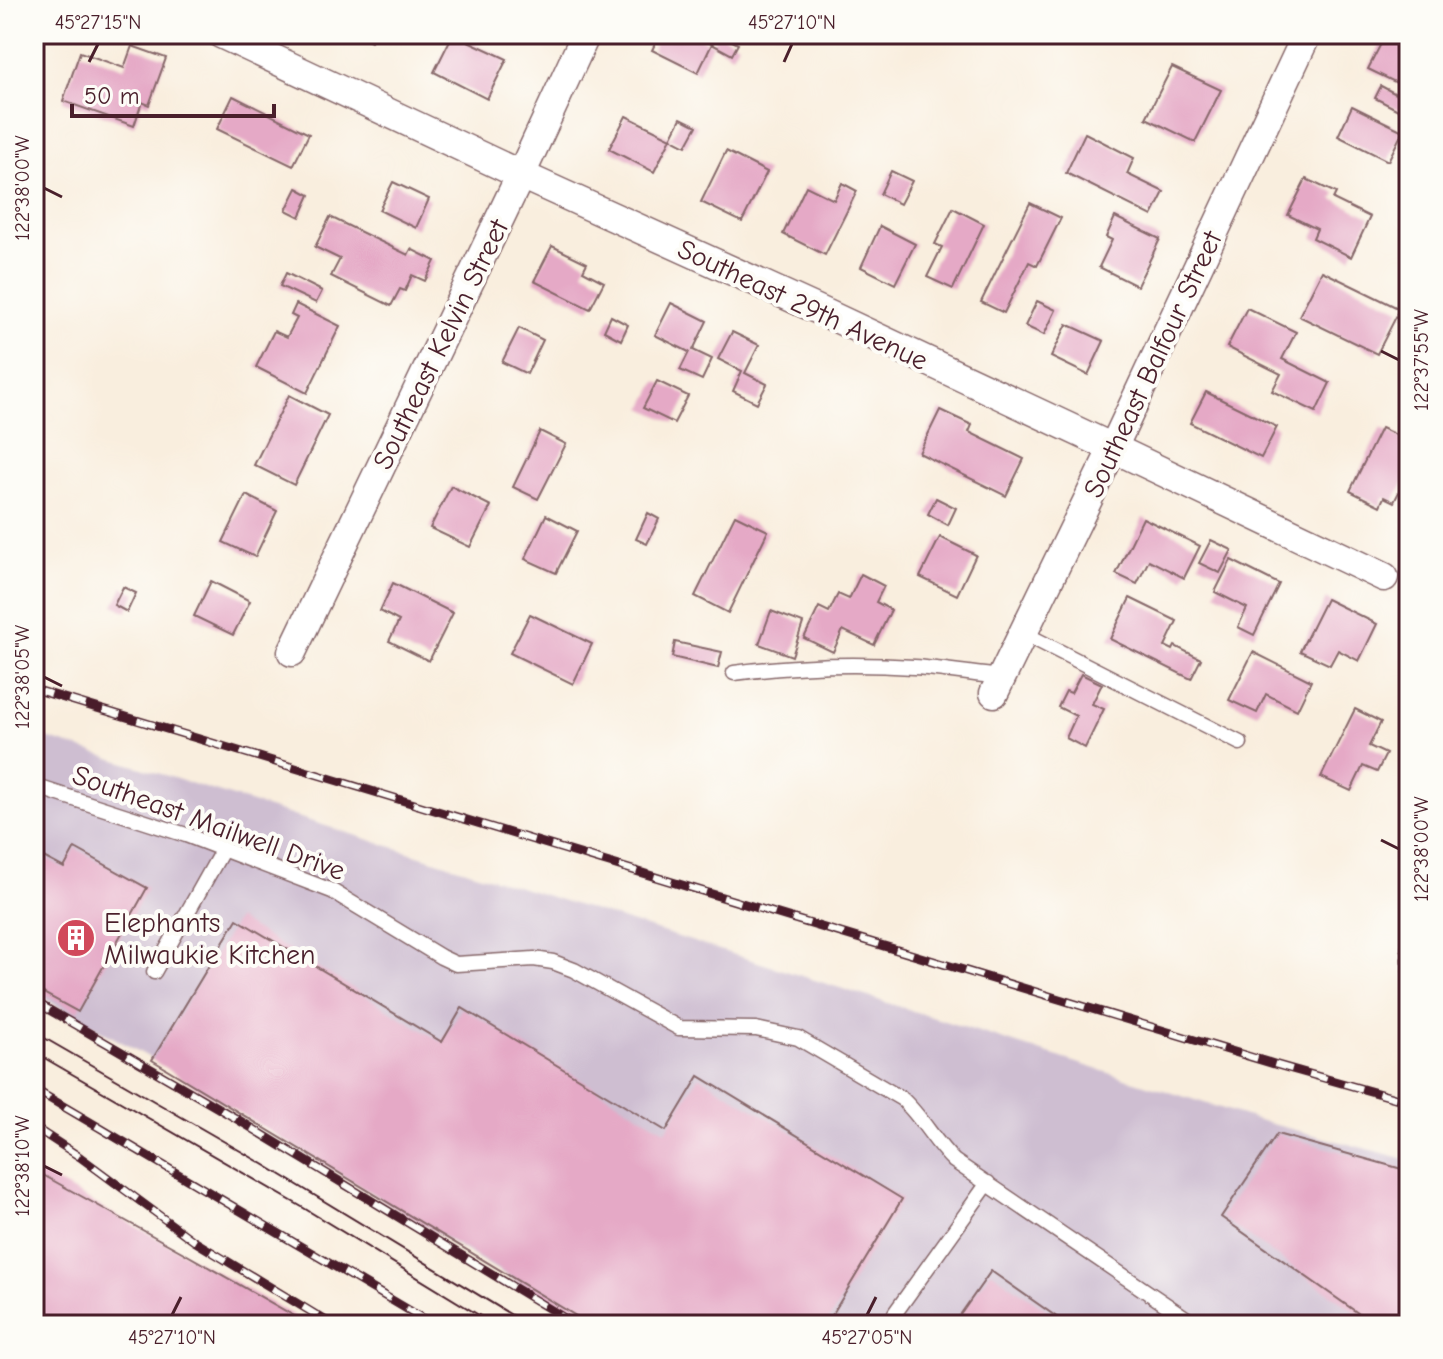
<svg xmlns="http://www.w3.org/2000/svg" width="1443" height="1359" font-family="'Comic Neue',sans-serif">
<rect width="100%" height="100%" fill="#fdfcf7"/>
<filter id="ink" filterUnits="userSpaceOnUse"><feTurbulence type="fractalNoise" baseFrequency=".0125" numOctaves="2"/><feDisplacementMap in="SourceGraphic" scale="16" xChannelSelector="R" yChannelSelector="G"/><feConvolveMatrix kernelMatrix="1 2 1 2 8 2 1 2 1" color-interpolation-filters="sRGB"/></filter>
<filter id="wash" filterUnits="userSpaceOnUse"><feTurbulence type="fractalNoise" baseFrequency=".006" numOctaves="4" result="noise"/><feDisplacementMap in="SourceGraphic" scale="32" xChannelSelector="R" yChannelSelector="G"/><feGaussianBlur stdDeviation="1.8" result="paint"/><feColorMatrix in="noise" values="0 0 0 0 0 0 0 0 0 0 0 0 0 0 0 0 0 1.4 0 .05"/><feComposite in="paint" operator="in"/></filter>
<g filter="url(#wash)">
<rect width="100%" height="100%" fill="#f9eede"/>
<polygon fill="#cebed1" points="34,734 1268,1123 1409,1160 1409,1325 587,1325 150,1058 34,993"/>
<g id="blocks">
<g fill="#e5a9c6">
<polygon points="357,34 375,34 371,41"/>
<polygon points="453,34 507,59 487,99 434,72"/>
<polygon points="660,34 691,34 712,44 717,34 719,34 738,44 732,55 712,44 698,73 652,50"/>
<polygon points="1386,34 1390,34 1409,43 1409,69 1401,85 1368,69"/>
<polygon points="132,46 166,58 149,105 142,102 134,126 63,101 80,52 124,68"/>
<polygon points="1172,67 1221,90 1195,142 1146,118"/>
<polygon points="1381,86 1409,101 1404,113 1375,98"/>
<polygon points="233,96 309,134 293,166 217,129"/>
<polygon points="1352,106 1403,131 1388,161 1338,136"/>
<polygon points="626,116 671,138 681,118 697,126 686,146 671,138 654,172 609,149"/>
<polygon points="1085,133 1134,158 1127,174 1164,192 1152,216 1066,173"/>
<polygon points="726,151 767,172 742,222 701,202"/>
<polygon points="891,171 912,181 900,204 880,194"/>
<polygon points="1306,179 1336,193 1333,199 1370,217 1351,257 1313,238 1317,229 1288,215"/>
<polygon points="393,182 429,199 416,228 379,210"/>
<polygon points="842,183 857,191 825,255 783,234 806,186 834,200"/>
<polygon points="297,188 310,195 300,217 286,210"/>
<polygon points="1030,203 1061,218 1037,266 1029,262 1004,313 981,302"/>
<polygon points="953,208 984,224 953,289 927,277 942,247 935,244"/>
<polygon points="330,217 408,255 411,249 435,261 425,281 412,275 405,291 400,289 391,306 331,276 340,259 315,247"/>
<polygon points="1115,217 1160,239 1137,286 1099,267 1112,240 1106,237"/>
<polygon points="880,226 915,244 895,284 861,267"/>
<polygon points="552,246 587,263 583,271 604,282 590,309 534,281"/>
<polygon points="1322,271 1400,309 1377,354 1299,316"/>
<polygon points="286,273 322,291 316,303 280,286"/>
<polygon points="1037,301 1056,310 1044,335 1025,326"/>
<polygon points="671,303 707,321 693,350 712,359 702,380 680,370 689,352 655,335"/>
<polygon points="296,304 340,326 307,393 256,367 274,331 287,337 297,318 291,315"/>
<polygon points="1247,308 1296,332 1282,359 1330,383 1316,412 1272,391 1281,374 1227,347"/>
<polygon points="611,316 628,325 621,340 604,331"/>
<polygon points="1067,324 1104,341 1088,375 1051,357"/>
<polygon points="519,328 543,340 527,374 502,362"/>
<polygon points="732,332 759,345 745,373 767,384 757,403 733,391 742,371 718,359"/>
<polygon points="657,381 688,396 674,423 643,408"/>
<polygon points="1206,392 1277,427 1261,458 1190,423"/>
<polygon points="289,395 328,415 294,485 254,465"/>
<polygon points="940,410 972,425 969,432 1024,459 1006,496 919,453"/>
<polygon points="1381,428 1409,441 1409,472 1394,502 1384,497 1380,506 1350,491"/>
<polygon points="540,431 566,444 538,499 513,487"/>
<polygon points="451,486 491,506 470,547 430,528"/>
<polygon points="246,495 277,511 255,557 223,542"/>
<polygon points="936,498 956,508 948,525 928,514"/>
<polygon points="648,513 659,519 647,544 636,539"/>
<polygon points="546,515 577,531 556,573 525,559"/>
<polygon points="735,515 768,531 728,613 695,596"/>
<polygon points="1143,518 1200,546 1184,578 1149,560 1137,584 1116,574"/>
<polygon points="940,537 976,555 957,595 920,577"/>
<polygon points="1211,540 1232,550 1220,573 1199,563"/>
<polygon points="1231,560 1279,584 1254,635 1238,627 1247,608 1215,592"/>
<polygon points="861,574 884,586 876,602 891,610 874,645 843,630 833,652 804,638 819,607 829,612 838,594 849,599"/>
<polygon points="211,581 250,601 233,635 194,616"/>
<polygon points="393,583 453,613 429,661 389,641 399,621 380,611"/>
<polygon points="123,587 136,593 127,612 114,605"/>
<polygon points="1130,598 1177,621 1165,646 1173,650 1175,646 1201,659 1191,679 1110,639"/>
<polygon points="1326,599 1377,624 1359,661 1338,650 1330,665 1300,651"/>
<polygon points="771,611 803,623 792,656 759,644"/>
<polygon points="530,614 592,644 573,684 510,653"/>
<polygon points="675,642 722,652 718,668 672,657"/>
<polygon points="1253,652 1311,681 1297,710 1266,694 1257,713 1229,700"/>
<polygon points="1081,674 1102,684 1092,704 1104,709 1085,748 1066,738 1076,716 1058,707 1066,691 1071,693"/>
<polygon points="1355,709 1381,722 1369,746 1386,754 1377,772 1363,766 1351,791 1321,777"/>
<polygon points="75,848 147,888 78,1012 34,988 34,852 64,868"/>
<polygon points="237,919 442,1042 462,1008 666,1131 699,1076 902,1199 826,1325 591,1325 152,1060"/>
<polygon points="1277,1134 1409,1171 1409,1325 1375,1325 1221,1217"/>
<polygon points="34,1170 182,1252 310,1325 34,1325"/>
<polygon points="991,1271 1068,1325 953,1325"/>
</g>
</g>
</g>
<g filter="url(#ink)">
<use href="#blocks" fill-opacity="0" stroke="#87676a" stroke-width="2"/>
<g fill="none" stroke-linecap="round" stroke-linejoin="round">
<g stroke="#87676a" stroke-width="17">
<g id="lane">
<polyline points="1023,633 1240,743"/>
<path d="M734,673c59,-8 120,-10 180,-6 29,2 58,7 87,10"/>
<path d="M34,786l152,49 146,56 109,66 15,7 78,-5 19,3 21,8 105,58 77,1 42,9 104,61c20,18 32,43 52,62l242,164"/>
<polyline points="154,972 223,849"/>
<polyline points="895,1313 988,1183"/>
</g>
</g>
<g stroke="#87676a" stroke-width="31">
<g id="street">
<polyline points="221,34 521,175 823,312 1113,448 1384,577"/>
<polyline points="292,652 524,168 586,34"/>
<polyline points="994,693 1113,448 1307,34"/>
</g>
</g>
<path stroke="#87676a" stroke-width="5" stroke-dasharray="6 6" stroke-linecap="butt" d="M1409,910c-6,26 -10,54 0,79"/>
<use href="#lane" stroke="#fff" stroke-width="14"/>
<use href="#street" stroke="#fff" stroke-width="28"/>
<g stroke="#4a1f2b" stroke-width="2">
<polyline points="34,1032 263,1164 528,1325"/>
<polyline points="34,1052 302,1207 495,1325"/>
</g>
<g stroke="#4a1f2b" stroke-width="9">
<g id="rail">
<polyline points="34,689 1274,1064 1409,1102"/>
<polyline points="34,1001 237,1119 576,1325"/>
<polyline points="34,1089 434,1325"/>
<polyline points="34,1127 80,1157 194,1241 333,1325"/>
</g>
</g>
<use href="#rail" stroke="#fdfcf7" stroke-width="6" stroke-dasharray="18" stroke-linecap="butt"/>
</g>
</g>
<path fill="none" stroke="#4a1f2b" stroke-width="3" d="M89,62l9,-18M784,62l8,-18M44,188l18,9M1381,351l18,9M44,677l18,9M1381,840l18,9M44,1166l18,9M172,1315l9,-18M867,1315l9,-18"/>
<defs>
<g id="building-disc" transform="scale(2)"><circle r="9.5" fill="#d1495b" stroke="#fdfcf7"/><path d="M-4-6H4V6H1V3H-1V6H-4ZM-2.5-4.3h1.7v1.8h-1.7ZM.8-4.3h1.7v1.8H.8ZM-2.5-1h1.7V.8h-1.7ZM.8-1h1.7V.8H.8Z" fill="#fff"/></g>
</defs>
<g fill-rule="evenodd">
<use href="#building-disc" x="76" y="938"/>
</g>
<g text-anchor="middle" stroke-width="8" stroke-linejoin="round" paint-order="stroke">
<g font-size="28" fill="#4a1f2b" stroke="#fdfcf7">
<text transform="translate(803 304) rotate(25)" y="10">Southeast 29th Avenue</text>
<text transform="translate(440 344) rotate(-64)" y="10">Southeast Kelvin Street</text>
<text transform="translate(1152 364) rotate(-65)" y="10">Southeast Balfour Street</text>
<text transform="translate(209 822) rotate(20)" y="10">Southeast Mailwell Drive</text>
</g>
<g font-size="28" fill="#4a1f2b" stroke="#fdfcf7" text-anchor="start">
<text x="104" y="932">Elephants<tspan x="104" dy="32">Milwaukie Kitchen</tspan></text>
</g>
</g>
<rect width="1443" height="1359" fill="none" stroke="#fdfcf7" stroke-width="88"/>
<path d="M72 104v12h202v-12" fill="none" stroke="#4a1f2b" stroke-width="4"/>
<text x="84" y="104" font-size="24" fill="#4a1f2b" stroke="#fdfcf7" stroke-width="6" paint-order="stroke">50 m</text>
<rect x="44" y="44" width="1355" height="1271" fill="none" stroke="#4a1f2b" stroke-width="3"/>
<g font-size="20" text-anchor="middle" fill="#4a1f2b">
<text x="98" y="29">45°27'15"N</text>
<text x="792" y="29">45°27'10"N</text>
<text transform="translate(22 188) rotate(-90)" y="7">122°38'00"W</text>
<text transform="translate(1421 360) rotate(-90)" y="7">122°37'55"W</text>
<text transform="translate(22 677) rotate(-90)" y="7">122°38'05"W</text>
<text transform="translate(1421 849) rotate(-90)" y="7">122°38'00"W</text>
<text transform="translate(22 1166) rotate(-90)" y="7">122°38'10"W</text>
<text x="172" y="1344">45°27'10"N</text>
<text x="867" y="1344">45°27'05"N</text>
</g>
</svg>
